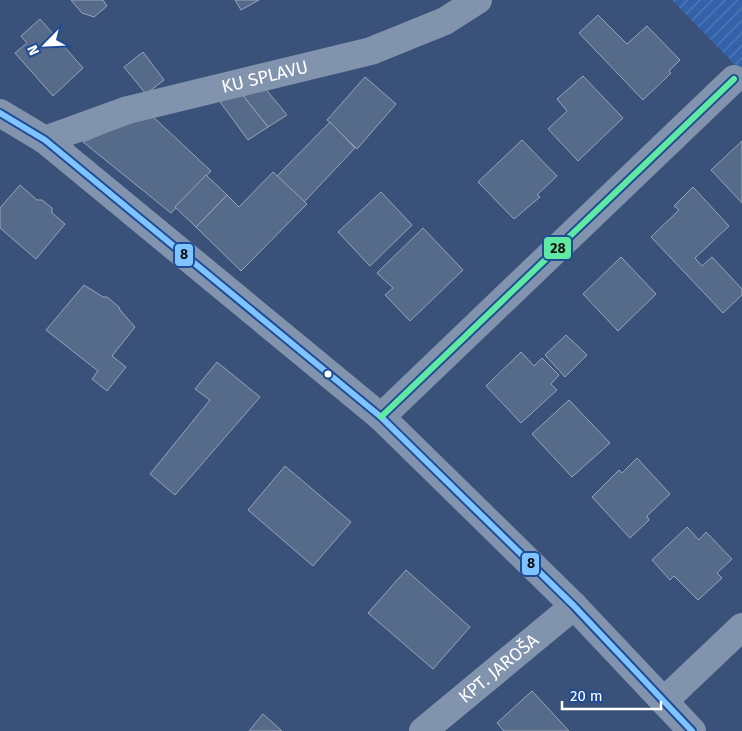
<svg xmlns="http://www.w3.org/2000/svg" width="742" height="731" font-family="'Fira Sans',sans-serif">
<defs>
<pattern id="garden-furrows" width="10" height="10" patternUnits="userSpaceOnUse" patternTransform="scale(1.25)"><rect width="10" height="10" fill="#3462aa"/><path d="M-1 1l2-2M0 10L10 0M9 11l2-2" fill="none" stroke="#527ab7"/></pattern>
</defs>
<rect width="100%" height="100%" fill="#3a527a"/>
<polygon fill="url(#garden-furrows)" points="672,0 742,0 742,72"/>
<g fill="#566a89" stroke="#97a4ba">
<polygon points="71,0 103,0 107,6 94,17 82,13"/>
<polygon points="235,0 259,0 241,10"/>
<polygon points="598,15 627,44 647,26 680,60 669,71 671,73 643,100 579,33"/>
<polygon points="40,19 83,68 53,96 15,53 27,43 21,36"/>
<polygon points="143,52 164,80 146,94 124,67"/>
<polygon points="583,76 623,118 578,161 548,129 567,111 557,99"/>
<polygon points="365,77 396,104 357,149 327,120"/>
<polygon points="264,87 287,115 268,127 241,93"/>
<polygon points="241,93 268,127 248,140 218,99"/>
<polygon points="150,114 211,171 171,213 83,142"/>
<polygon points="330,122 355,148 304,202 277,176"/>
<polygon points="522,140 557,176 537,195 540,197 514,219 478,182"/>
<polygon points="742,141 742,203 711,170"/>
<polygon points="273,172 307,204 241,271 196,227 227,195 239,207"/>
<polygon points="206,175 227,195 196,227 175,207"/>
<polygon points="20,185 37,200 42,200 52,208 52,213 65,224 36,259 0,228 0,208"/>
<polygon points="693,187 729,226 695,258 702,266 712,257 742,289 742,295 723,313 651,237 679,210 674,206"/>
<polygon points="381,192 412,225 370,266 338,232"/>
<polygon points="423,228 463,270 410,321 385,295 393,288 377,273"/>
<polygon points="621,257 656,294 618,331 583,294"/>
<polygon points="84,285 103,297 107,297 119,307 120,310 135,327 112,356 126,367 107,391 92,379 98,371 46,330"/>
<polygon points="566,335 587,355 565,377 545,355"/>
<polygon points="521,352 534,366 542,358 559,375 551,384 557,390 521,423 486,386"/>
<polygon points="217,362 260,397 175,495 150,474 210,400 195,389"/>
<polygon points="569,400 610,443 572,477 532,434"/>
<polygon points="637,458 670,494 647,516 649,520 630,538 592,497 619,470 622,473"/>
<polygon points="285,466 351,522 313,566 248,510"/>
<polygon points="687,527 699,540 706,532 732,559 717,573 722,578 698,600 674,576 670,580 652,560"/>
<polygon points="406,570 470,627 433,669 368,613"/>
<polygon points="532,691 569,731 504,731 497,723"/>
<polygon points="263,714 282,731 249,731"/>
</g>
<g fill="none" stroke-linecap="round" stroke-linejoin="round">
<g stroke="#8293ad" stroke-width="28">
<path id="s1" d="M45,140l83,-30 243,-59 74,-30 33,-21"/>
<polyline points="381,417 734,79"/>
<polyline points="664,701 742,627"/>
<path id="s2" d="M423,731l151,-125"/>
</g>
<polyline stroke="#8293ad" stroke-width="28" points="0,113 45,140 381,417 574,606 692,731"/>
<g stroke="#1f4c95" stroke-width="10">
<polyline id="bus-1" points="0,113 45,140 381,417 574,606 692,731"/>
</g>
<g stroke="#1f4c95" stroke-width="10">
<polyline id="bus-2" points="381,417 734,79"/>
</g>
<use href="#bus-1" stroke="#80c4ff" stroke-width="6"/>
<use href="#bus-2" stroke="#60e9a3" stroke-width="6"/>
</g>
<circle fill="#fff" stroke="#1f4c95" stroke-width="2" cx="328" cy="374" r="4.5"/>
<g text-anchor="middle" stroke-width="4" stroke-linejoin="round" paint-order="stroke">
<g font-size="18" fill="#fff" stroke="#1f4c95">
<text dy="6" stroke="none"><textPath href="#s1" startOffset="229">KU SPLAVU</textPath></text>
<text dy="6" stroke="none"><textPath href="#s2" startOffset="98">KPT. JAROŠA</textPath></text>
</g>
</g>
<g stroke="#1f4c95" stroke-width="2">
<rect x="543" y="236" width="29" height="24" rx="5" fill="#60e9a3"/>
<rect x="174" y="243" width="20" height="24" rx="5" fill="#80c4ff"/>
<rect x="521" y="552" width="19" height="24" rx="5" fill="#80c4ff"/>
</g>
<g font-size="14" text-anchor="middle" font-weight="bold" fill="#111">
<text x="558" y="253">28</text>
<text x="184" y="259">8</text>
<text x="531" y="568">8</text>
</g>
<g transform="translate(45 45) rotate(246)" stroke="#1f4c95" stroke-width="4" paint-order="stroke">
<path d="M0-4L9 19L0 12L-9 19Z" fill="#ffffff"/>
<text y="-8" font-size="14" font-weight="bold" text-anchor="middle" fill="#ffffff">N</text>
</g>
<path d="M562 701v8h99v-8" fill="none" stroke="#ffffff" stroke-width="2.5"/>
<text x="570" y="701" font-size="15" fill="#ffffff" stroke="#1f4c95" stroke-width="4" paint-order="stroke">20 m</text>
</svg>
